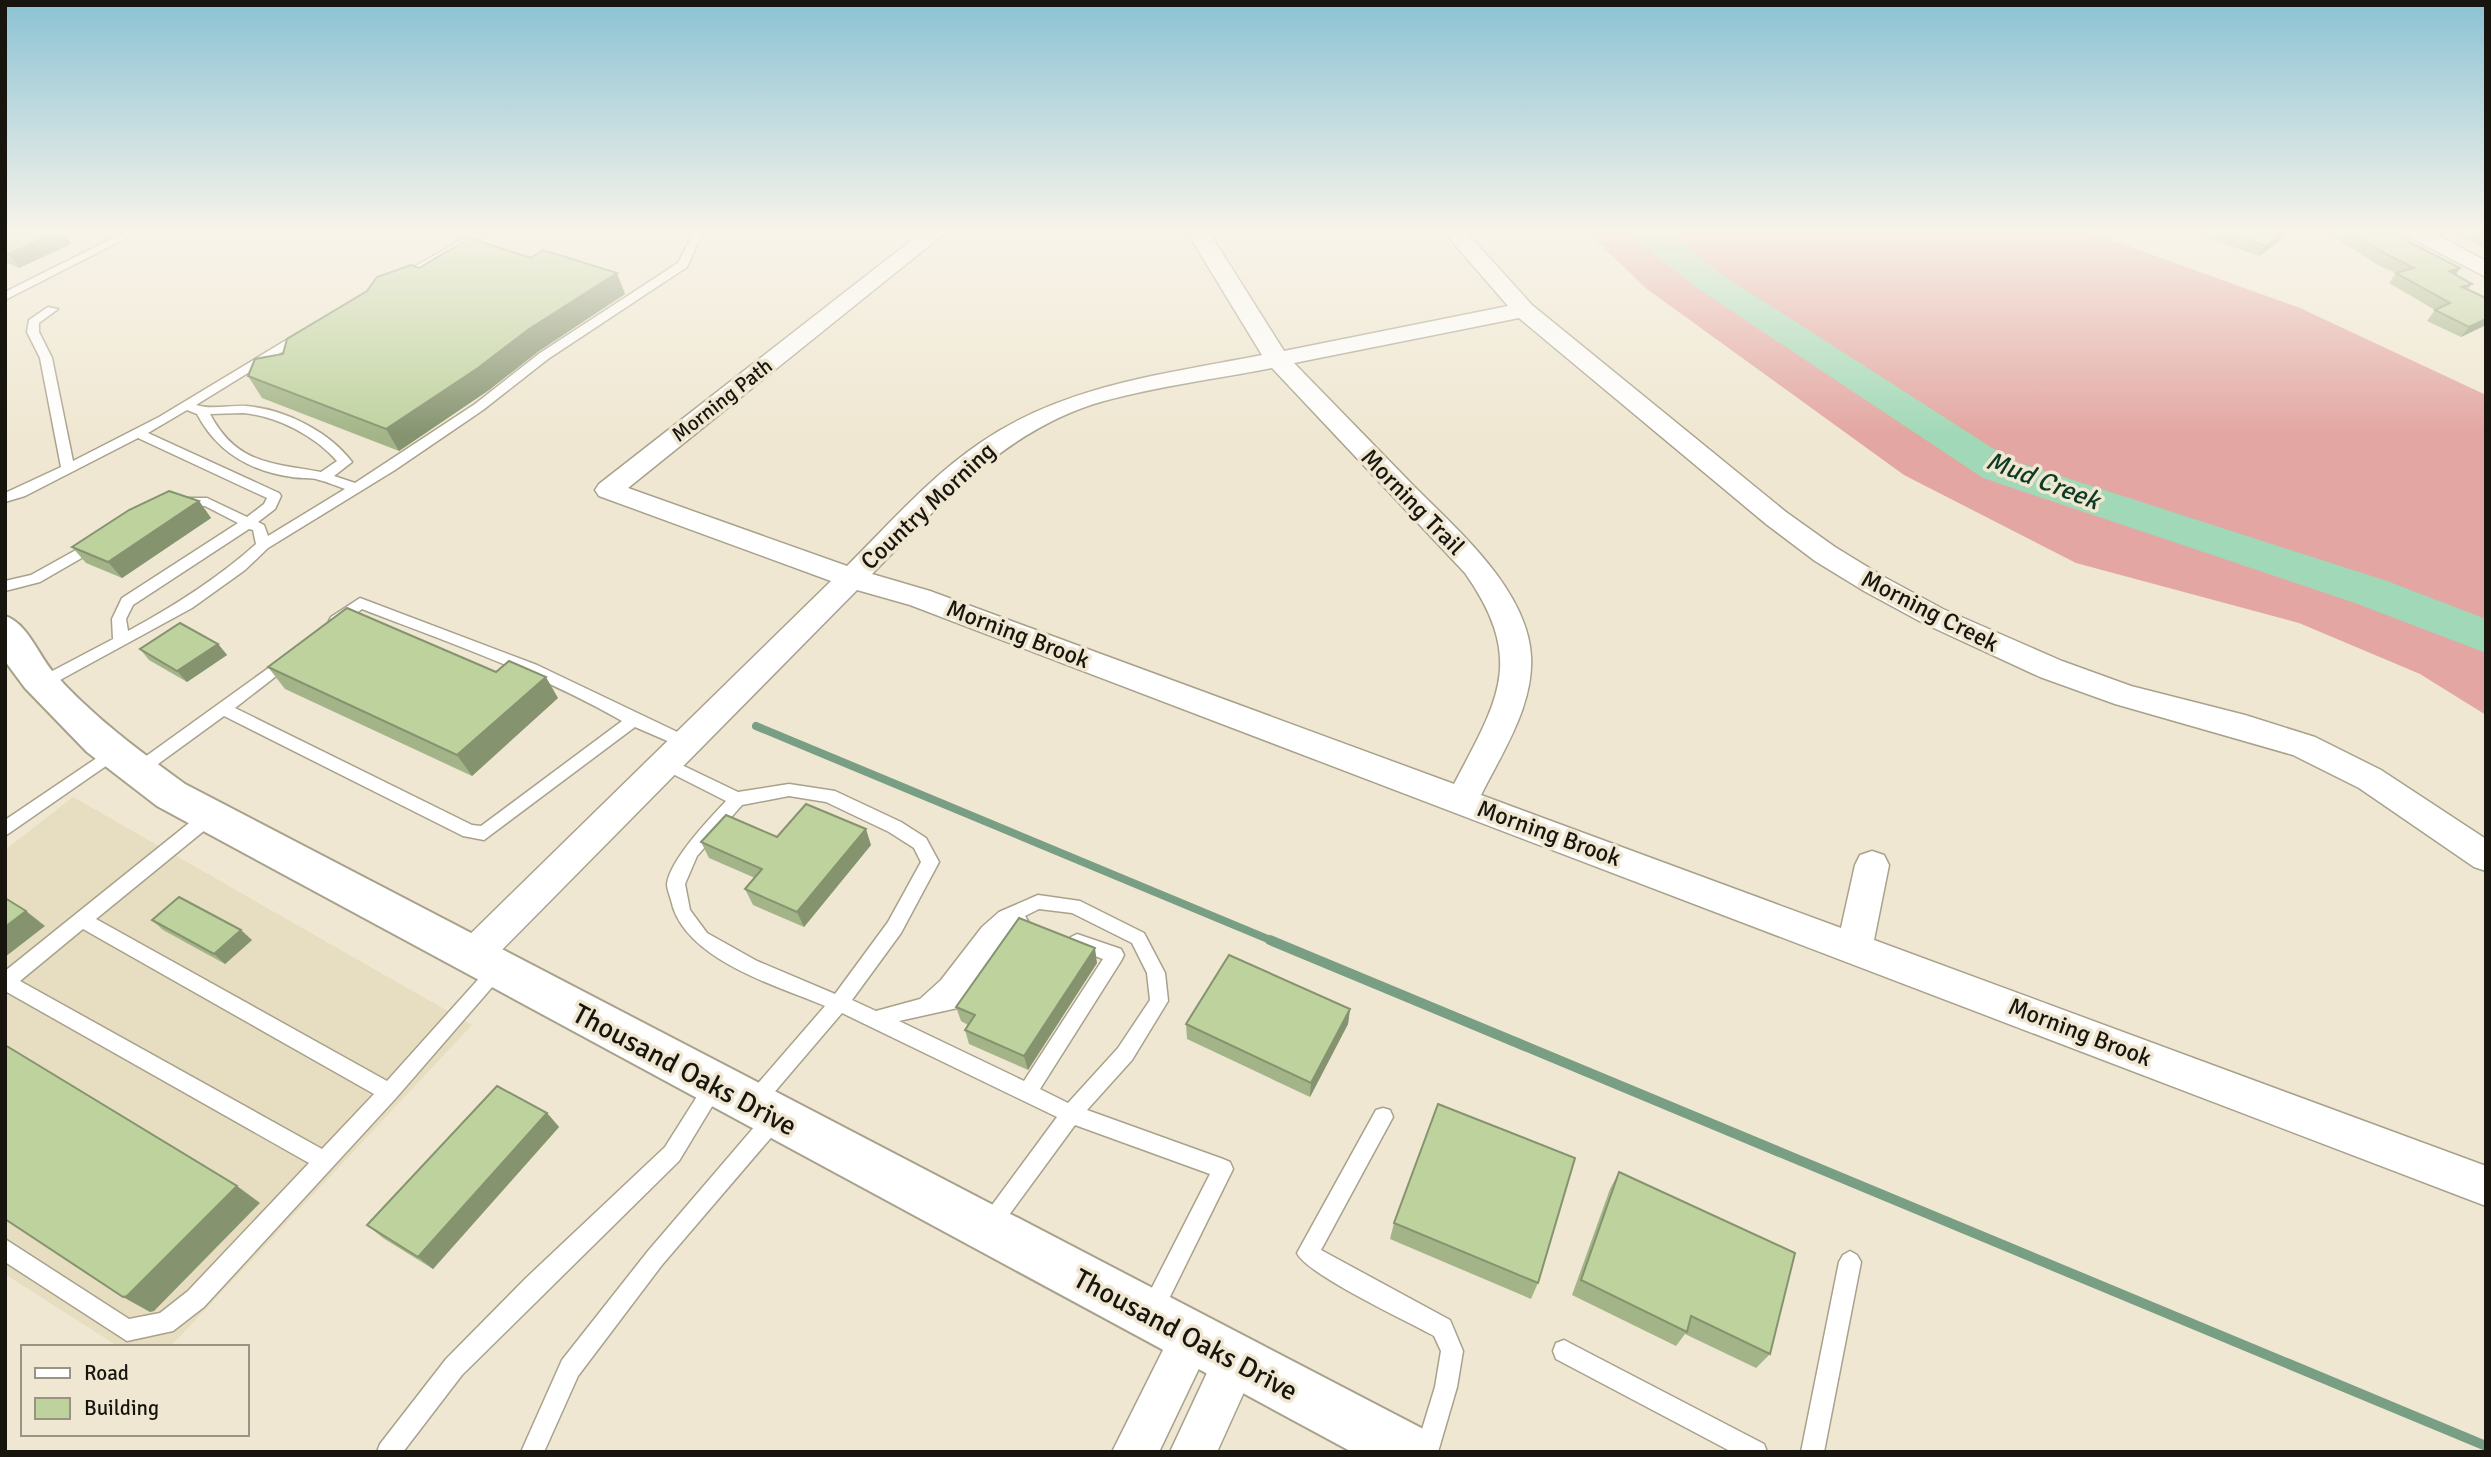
<svg xmlns="http://www.w3.org/2000/svg" width="2491" height="1457" font-family="Signika,sans-serif">
<rect width="100%" height="100%" fill="#efe7d1"/>
<polygon fill="#e7ddc0" points="73,797 472,1025 170,1347 119,1347 5,1274 5,850"/>
<polygon fill="#e3a6a2" points="1587,232 2089,232 2300,308 2486,395 2486,715 2420,674 2299,623 2076,563 1904,475 1647,289"/>
<g fill="none" stroke-linecap="round" stroke-linejoin="round">
<polyline stroke="#789e84" stroke-width="8" points="756,726 1275,942"/>
<polyline stroke="#789e84" stroke-width="10" points="1270,940 2486,1446"/>
<polygon fill="#a1d8b7" fill-rule="evenodd" points="1631,232 1667,232 1721,274 2011,460 2387,581 2486,619 2486,653 2355,603 1983,478 1697,288 1635,239"/>
<g stroke="#a8a18c" stroke-width="3">
<g id="service">
<polygon points="125,232 138,232 5,300 5,292"/>
<polygon points="476,232 488,232 404,280 394,278"/>
<path d="M694,232h11l-5,6 -13,29 -139,92 -65,51 -88,60 -127,78 -23,22 -53,38 -143,78h-10l-3,-4 3,-4 74,-39 -1,-20 10,-21 116,-75 -33,-17 -30,-2 -2,-3 2,-3h32l40,19 17,-13 3,-6 -129,-60 -113,58 -20,6v-9l56,-26 -21,-109 -13,-26 2,-12 19,-13 10,2 -19,14v9l13,26 21,103 86,-44 139,-84h8v4l-110,68c15,5 34,0 50,1 38,3 83,25 106,56l-18,14 21,7 120,-79 65,-51 138,-90zM187,410l10,4c20,38 53,57 95,63 9,2 19,0 27,3 9,2 17,6 26,9l-77,47 -4,-11 -6,-3 17,-13 6,-13 -2,-3 -131,-60zM243,413c34,3 72,23 94,48l-16,11c-48,-9 -84,-7 -111,-58zM249,529l4,1 3,14c-39,35 -82,62 -128,87l-2,-12 7,-14z"/>
<polygon points="94,540 99,542 101,545 99,548 40,582 5,591 5,581 31,575"/>
<path d="M360,598l177,67 155,74 2,4 -2,4 -6,2 -51,-22 -151,113 -21,-4 -239,-120 -81,59h-12l-2,-4 2,-4 157,-113 8,5 -3,4 -58,45 237,117 9,1 141,-105c-82,-47 -172,-78 -260,-112l-21,16h-10l-2,-4 2,-4z"/>
<polygon points="113,747 119,749 121,753 119,757 5,836 5,820"/>
<path d="M665,757l73,35 51,-8 46,7 66,31 25,16 13,24 -38,71 -49,67 24,11 44,-12 21,-19 41,-53 17,-15 39,-17 42,6 64,32 21,40 3,28 -36,59 -45,50 136,49 7,3 3,7 -73,148 -8,3 -8,-3 -3,-8 69,-135 -135,-49 -80,109 -7,3 -7,-3 -3,-7 3,-7 76,-103 -215,-104 -81,95 -7,3 -7,-3 -3,-6 3,-6 78,-90c-50,-21 -142,-47 -154,-106 -1,-4 -4,-11 -4,-16 3,-24 42,-65 59,-83l-67,-34 -2,-4 2,-4zM789,796l37,6 63,30 25,16 7,14 -33,60 -53,72 -78,-33 -50,-28 -17,-23 -5,-26 12,-28 45,-51zM1039,909l33,4 60,30 15,30 3,27 -32,48 -50,55 -28,-14 81,-128 3,-6 -3,-6 -44,-15 -6,3 -3,5 3,5 32,12 -79,122 -125,-60 63,-14 63,-81 3,-5 -3,-5z"/>
<path d="M210,809l6,2 2,5 -2,5 -120,98 291,162 105,-117 6,-2 6,2 3,6 -111,128 -192,209 -31,24 -46,10 -122,-79v-23l124,80 31,-6 28,-22 121,-128 -304,-172v-20l199,-160zM83,929l291,165 -52,55 -302,-168z"/>
<polygon points="715,1076 722,1079 725,1085 679,1161 462,1375 403,1452 377,1452 380,1444 446,1359 526,1278 665,1147 708,1079"/>
<path d="M1383,1108l7,2 3,7 -72,133 129,70 13,31 -6,36 -19,65h-23l20,-65 6,-36 -7,-15c-25,-14 -128,-62 -137,-83l79,-143z"/>
<polygon points="774,1110 781,1112 784,1119 781,1126 662,1265 578,1376 544,1452 521,1452 562,1360 648,1251 767,1112"/>
<polygon points="1850,1251 1857,1255 1861,1262 1824,1452 1801,1452 1839,1262 1843,1255"/>
<polygon points="1564,1340 1764,1444 1767,1452 1732,1452 1556,1359 1553,1351 1556,1343"/>
</g>
</g>
<g stroke="#a8a18c" stroke-width="3">
<g id="minor">
<path d="M922,232h24l-318,256 219,78c42,-42 83,-89 133,-123 84,-58 185,-69 282,-88l-75,-123h22l75,119 224,-45 -64,-74h22l66,73 254,207 49,35 49,30 59,32 119,52 69,25 114,29 70,22 66,33 105,69v32l-12,-4 -115,-79 -66,-33 -178,-51 -75,-27 -117,-54 -59,-32 -49,-30 -49,-37 -247,-206 -225,45c37,38 74,76 111,114 46,48 122,109 126,179 3,49 -29,97 -50,139l360,133 14,-63 5,-10 12,-4 12,4 5,10 -15,75 612,226v40l-1576,-601 -53,-15 -372,377 -13,5 -13,-5 -5,-11 5,-11 372,-364 -232,-85 -4,-6 4,-6zM1272,368l193,205c61,87 33,127 -11,211l-524,-193 -58,-17c68,-69 134,-146 232,-173 55,-15 112,-22 168,-33z"/>
<polygon points="2406,232 2432,232 2486,261 2486,277 2409,237"/>
<polygon points="1192,1315 1207,1322 1214,1337 1159,1452 1112,1452 1177,1322"/>
<polygon points="1236,1339 1252,1345 1258,1361 1217,1452 1170,1452 1220,1345"/>
</g>
</g>
<g stroke="#a8a18c" stroke-width="4">
<path id="secondary" d="M5,616c22,7 33,38 48,56 39,44 85,78 132,112l1244,648 8,20h-85l-1195,-646 -70,-54 -62,-64 -20,-27z"/>
</g>
<use href="#service" fill="#fff" fill-rule="evenodd"/>
<use href="#minor" fill="#fff" fill-rule="evenodd"/>
<use href="#secondary" fill="#fff" fill-rule="evenodd"/>
</g>
<g fill="#a3b588">
<polygon points="5,232 63,232 71,244 19,268 5,262"/>
<polygon points="2191,232 2285,232 2278,242 2259,256"/>
<polygon points="2326,232 2392,232 2415,245 2460,268 2456,275 2472,284 2468,289 2486,298 2486,325 2461,337 2427,321 2435,310 2389,283 2396,273 2378,265"/>
<polygon points="2451,232 2486,232 2486,249"/>
<polygon points="419,268 625,294 539,351 489,390 399,451 262,398 248,376"/>
<polygon points="199,501 211,518 122,578 86,563 72,547"/>
<polygon points="218,644 227,655 187,682 149,660 140,649"/>
<polygon points="268,667 496,672 558,698 472,776 285,689"/>
<polygon points="777,837 871,845 804,927 753,905 745,889 755,878 709,858 701,842"/>
<polygon points="152,920 252,940 225,964 163,930"/>
<polygon points="1097,963 1028,1070 969,1044 965,1030 968,1025 961,1021 956,1007"/>
<polygon points="1350,1009 1348,1024 1310,1097 1187,1039 1186,1024"/>
<polygon points="547,1113 559,1127 433,1269 383,1238 367,1225"/>
<polygon points="1619,1172 1770,1354 1756,1368 1685,1334 1676,1346 1572,1295 1610,1189"/>
<polygon points="1394,1223 1538,1283 1531,1299 1390,1239"/>
</g>
<g fill="#85936f">
<polygon points="58,232 63,232 71,244 19,268 9,254"/>
<polygon points="2285,232 2278,242 2259,256 2266,246"/>
<polygon points="2460,268 2452,279 2449,271"/>
<polygon points="617,273 625,294 539,351 489,390 399,451 386,429 529,329"/>
<polygon points="2486,319 2486,325 2461,337 2469,327"/>
<polygon points="199,501 211,518 122,578 108,562"/>
<polygon points="218,644 227,655 187,682 177,671"/>
<polygon points="546,677 558,698 472,776 457,755"/>
<polygon points="866,829 871,845 804,927 797,912"/>
<polygon points="26,911 45,926 5,957 5,927"/>
<polygon points="241,930 252,940 225,964 214,954"/>
<polygon points="1095,948 1097,963 1028,1070 1024,1056"/>
<polygon points="1350,1009 1348,1024 1310,1097 1311,1083"/>
<polygon points="547,1113 559,1127 433,1269 418,1257"/>
<polygon points="237,1186 260,1203 154,1311 150,1312 123,1297"/>
</g>
<g fill="#bed29e" stroke="#85936f" stroke-width="2">
<polygon points="5,232 58,232 9,254 5,253"/>
<polygon points="2224,232 2285,232 2266,246"/>
<polygon points="2350,232 2392,232 2415,245 2460,268 2449,271 2472,284 2462,287 2486,298 2486,319 2469,327 2435,310 2450,303 2396,273 2414,268 2386,254"/>
<polygon points="2478,232 2486,232 2486,236"/>
<polygon points="470,238 531,258 543,250 617,273 529,329 478,368 386,429 248,376 255,359 283,354 287,339 367,291 377,277 411,265 419,268"/>
<polygon points="169,491 199,501 108,562 72,547 129,510"/>
<polygon points="347,608 496,672 509,661 546,677 457,755 268,667"/>
<polygon points="180,623 218,644 177,671 140,649"/>
<polygon points="806,804 866,829 797,912 745,889 762,869 701,842 726,815 777,837"/>
<polygon points="179,897 241,930 214,954 152,920"/>
<polygon points="5,898 26,911 5,927"/>
<polygon points="1019,918 1095,948 1024,1056 965,1030 975,1015 956,1007"/>
<polygon points="1229,955 1350,1009 1311,1083 1186,1024"/>
<polygon points="5,1045 237,1186 127,1296 123,1297 5,1219"/>
<polygon points="497,1086 547,1113 418,1257 367,1225"/>
<polygon points="1438,1104 1575,1158 1538,1283 1394,1223"/>
<polygon points="1619,1172 1795,1253 1770,1354 1691,1316 1687,1332 1581,1280"/>
</g>
<linearGradient id="sky" x2="0" y2="1"><stop stop-color="#8bc2d4"/><stop offset="0.53" stop-color="#f8f4ea"/><stop offset="1" stop-color="#f8f4ea" stop-opacity="0"/></linearGradient>
<rect width="2491" height="436" fill="url(#sky)"/>
<g text-anchor="middle" stroke-width="7" stroke-linejoin="round" paint-order="stroke">
<g font-size="21" fill="#18150e" stroke="#efe7d1">
<text transform="translate(722 400) rotate(-38)" y="7">Morning Path</text>
</g>
<g font-size="24" fill="#18150e" stroke="#efe7d1">
<text transform="translate(1413 502) rotate(46)" y="8">Morning Trail</text>
<text transform="translate(928 506) rotate(-43)" y="8">Country Morning</text>
<text transform="translate(1930 611) rotate(27)" y="8">Morning Creek</text>
<text transform="translate(1018 634) rotate(21)" y="8">Morning Brook</text>
<text transform="translate(1549 833) rotate(20)" y="8">Morning Brook</text>
<text transform="translate(2080 1032) rotate(21)" y="8">Morning Brook</text>
</g>
<g font-size="26" font-style="italic" fill="#0d3a24" stroke="#efe7d1">
<text transform="translate(2043 480) rotate(21)" y="9">Mud Creek</text>
</g>
<g font-size="28" fill="#18150e" stroke="#efe7d1">
<text transform="translate(685 1069) rotate(28)" y="10">Thousand Oaks Drive</text>
<text transform="translate(1186 1334) rotate(28)" y="10">Thousand Oaks Drive</text>
</g>
</g>
<rect width="2491" height="1457" fill="none" stroke="#18150e" stroke-width="14"/>
<rect x="21" y="1345" width="228" height="91" fill="#efe7d1" stroke="#999383" stroke-width="2"/>
<rect x="35" y="1368" width="35" height="10" fill="#ffffff" stroke="#999383" stroke-width="2"/>
<text x="84" y="1380" font-size="21" fill="#18150e">Road</text>
<rect x="35" y="1398" width="35" height="21" fill="#bed29e" stroke="#999383" stroke-width="2"/>
<text x="84" y="1415" font-size="21" fill="#18150e">Building</text>
</svg>
